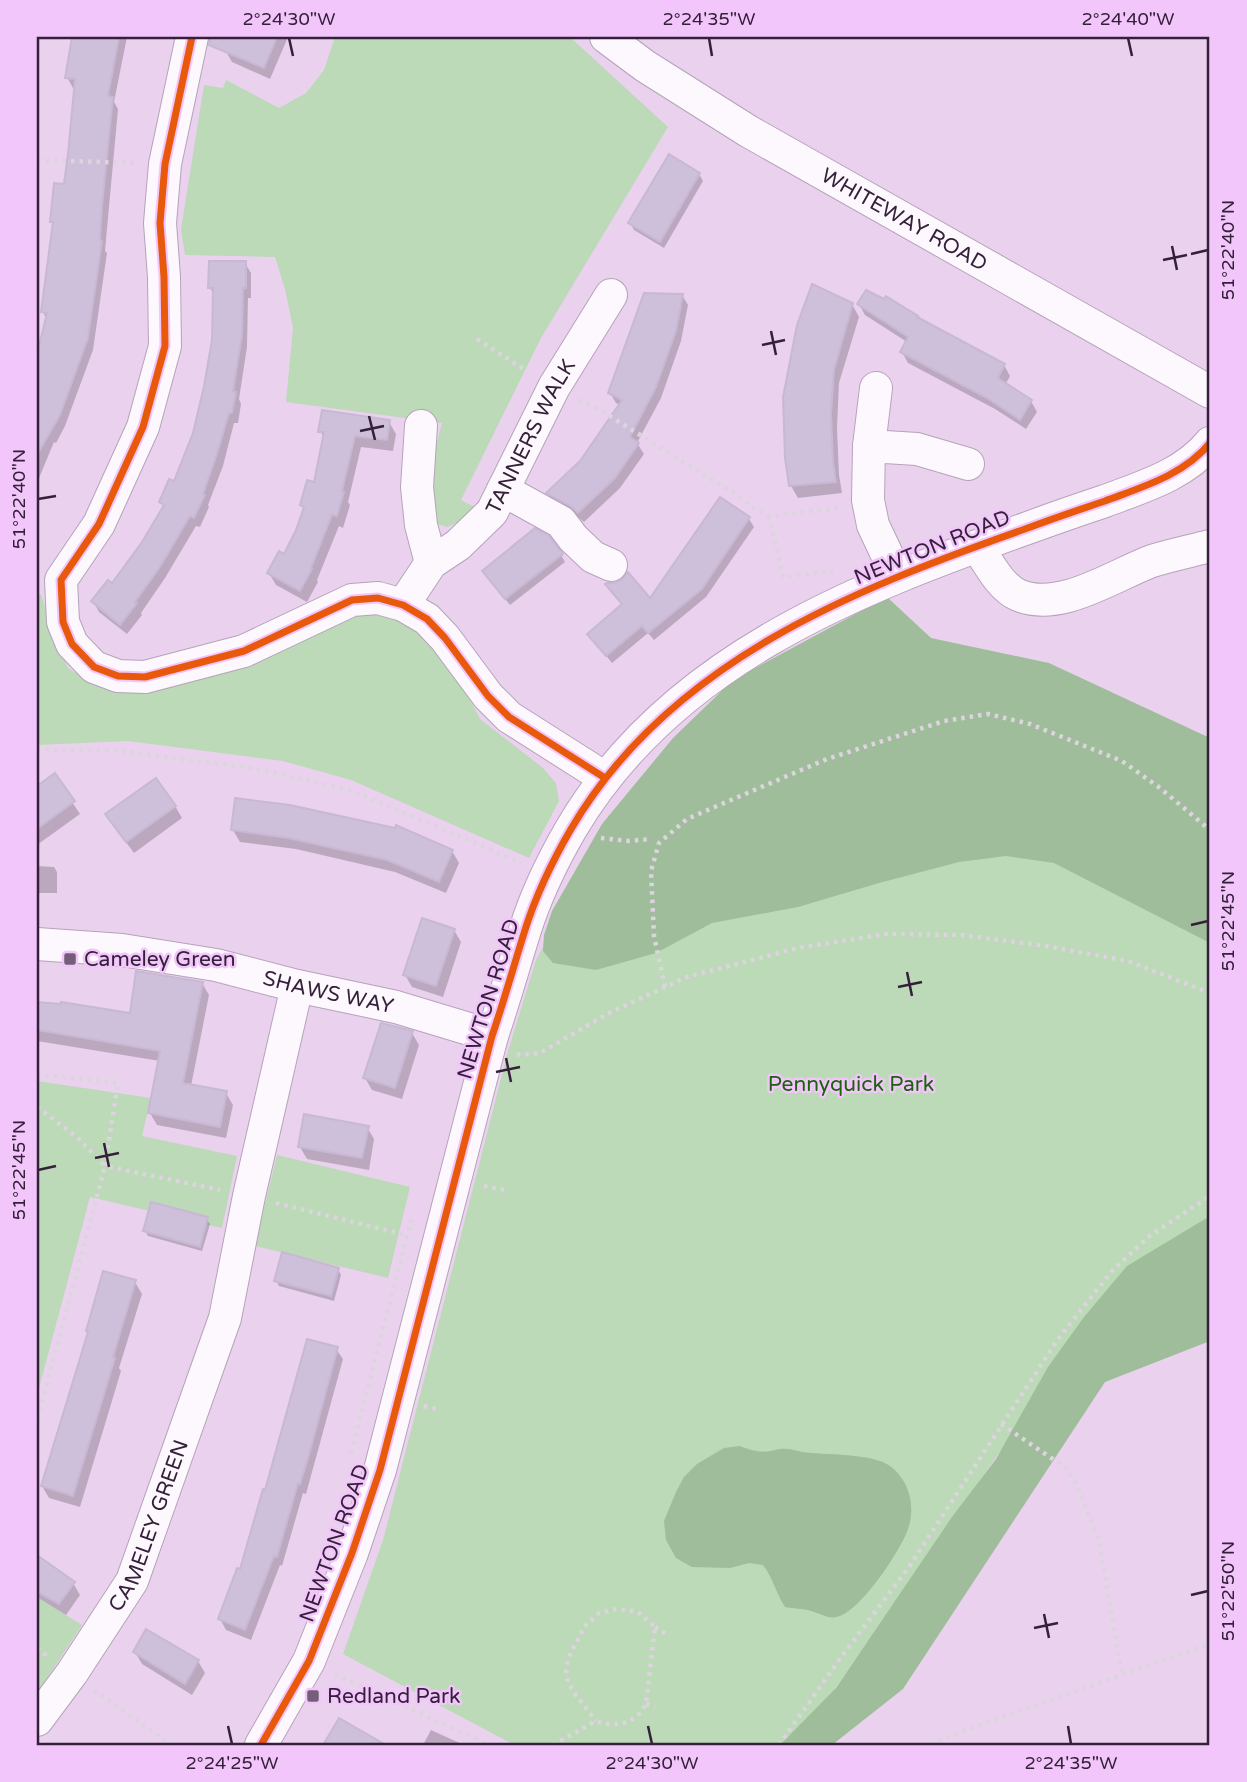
<svg xmlns="http://www.w3.org/2000/svg" width="1247" height="1782" font-family="'Varela Round',sans-serif">
<rect width="100%" height="100%" fill="#ead2ef"/>
<g fill="#bcd9b8">
<path d="M335,37h235l98,90 -127,211 -80,162 14,7 -14,14 -14,6 -9,-3c-11,-36 -6,-65 4,-101l-156,-21 7,-74 -8,-39 -10,-32 -90,-2 -4,-26 23,-144 19,3 3,-8 53,28 27,-15 18,-23z"/>
<polygon points="41,594 56,642 68,668 94,684 151,688 353,612 396,611 440,640 480,719 543,768 556,783 559,801 529,858 351,780 283,761 128,741 37,745 37,596"/>
<polygon points="1210,805 1210,1221 1083,1332 796,1745 514,1745 343,1654 383,1540 508,1051 536,960 572,894"/>
<polygon points="37,1081 151,1098 142,1136 237,1156 222,1228 90,1197 37,1396"/>
<polygon points="277,1155 410,1187 388,1278 255,1246"/>
<polygon points="37,1597 82,1625 37,1693"/>
</g>
<g fill="#9fbd9a">
<polygon points="887,597 931,638 1049,663 1210,738 1210,943 1054,863 1006,856 959,862 879,883 798,907 712,923 656,953 596,970 553,963 543,951 544,935 552,911 602,824 673,738 733,680"/>
<polygon points="1210,1216 1210,1341 1105,1382 903,1689 832,1745 780,1745 836,1688 952,1517 996,1459 1048,1367 1084,1317 1127,1266"/>
<path d="M740,1446c11,4 19,7 31,5 5,-1 10,-3 15,-2 6,0 11,2 16,3 22,3 71,1 88,14 19,14 26,40 18,63 -7,21 -49,85 -72,88 -8,2 -17,-4 -25,-6 -8,-3 -18,-2 -26,-4 -9,-14 -12,-29 -22,-42l-14,-2 -19,5 -38,-1 -16,-9 -10,-18 -2,-19 12,-29 8,-15 13,-13 27,-16z"/>
</g>
<g fill="#0003">
<polygon points="74,37 127,37 114,102 118,109 108,218 105,251 107,253 93,350 65,426 56,443 54,442 37,483 37,357 47,320 43,312 55,226 52,222 66,186 76,89 73,88 67,77"/>
<polygon points="231,37 288,37 270,79 232,62 225,50"/>
<polygon points="669,157 699,174 703,181 664,248 634,230 630,223"/>
<polygon points="245,263 251,273 251,298 248,298 247,347 239,399 241,404 238,423 234,423 223,466 208,505 209,507 200,527 196,526 165,578 141,613 142,615 127,634 99,612 93,601 112,586 143,543 164,508 161,502 175,483 195,433 214,340 215,296 210,288"/>
<polygon points="682,295 688,305 681,341 661,398 637,443 644,454 620,488 584,522 577,516 554,503 548,493 581,462 620,405 616,403 610,393"/>
<polygon points="852,304 859,317 839,383 837,428 839,475 842,493 798,498 791,486 787,458"/>
<polygon points="859,304 917,317 1004,365 1010,376 1005,385 1031,401 1037,412 1026,429 995,409 908,363 902,352 907,342 865,315"/>
<polygon points="389,422 396,434 393,451 361,447 348,502 350,505 343,528 339,526 317,580 318,582 307,602 276,585 269,573 285,556 305,510 302,505 315,485 325,439 320,431"/>
<polygon points="720,499 749,519 754,527 706,597 654,640 648,633 612,663 590,635 623,606 607,585 650,601"/>
<polygon points="561,555 565,562 510,605 488,578"/>
<polygon points="54,775 80,814 37,845 37,788"/>
<polygon points="175,806 182,818 134,853 114,826"/>
<polygon points="233,830 452,851 459,863 446,893 395,872 296,849 240,842"/>
<polygon points="37,866 54,867 57,872 57,893 37,893"/>
<polygon points="454,930 461,942 443,997 412,987 405,975"/>
<polygon points="202,983 209,995 191,1086 226,1093 233,1105 226,1138 157,1125 150,1113 160,1061 37,1041 37,1004 62,1005 132,1015"/>
<polygon points="412,1033 419,1045 402,1099 372,1090 365,1078"/>
<polygon points="367,1127 374,1139 369,1170 307,1159 300,1147"/>
<polygon points="206,1219 210,1224 202,1251 148,1236 145,1231"/>
<polygon points="338,1269 341,1275 334,1301 279,1286 276,1281"/>
<polygon points="135,1282 142,1294 119,1368 121,1371 80,1507 49,1498 42,1486"/>
<polygon points="336,1349 343,1359 306,1494 303,1493 282,1566 280,1565 251,1640 226,1630 220,1619 241,1572 266,1492"/>
<polygon points="37,1557 73,1583 80,1595 66,1615 37,1597"/>
<polygon points="135,1652 198,1661 205,1673 192,1695 142,1664"/>
<polygon points="431,1730 464,1745 423,1745"/>
</g>
<g fill="#cebfda" stroke="#c8b8d3" stroke-width="2">
<polygon points="72,37 119,37 108,96 113,97 102,206 100,240 102,241 88,338 60,415 37,455 37,354 47,313 41,312 53,222 50,222 54,183 64,184 68,154 75,79 65,78"/>
<polygon points="210,37 277,37 264,68 209,45"/>
<polygon points="669,154 700,173 660,242 628,223"/>
<polygon points="209,261 246,261 246,288 243,288 242,335 233,391 236,392 232,413 229,413 217,454 203,494 205,495 194,518 190,516 160,567 135,602 137,603 120,625 91,601 108,580 112,583 142,542 164,505 159,502 169,479 174,481 193,433 204,386 212,340 213,288 208,288"/>
<polygon points="812,284 853,303 834,370 831,414 833,461 836,482 789,486 785,458 783,397 797,325"/>
<polygon points="866,290 884,299 886,296 918,316 917,317 1005,364 998,378 1032,400 1020,420 987,398 900,352 908,337 857,304"/>
<polygon points="644,293 683,294 676,331 656,387 630,437 639,443 615,478 578,513 570,506 546,493 580,461 622,400 608,393"/>
<polygon points="322,410 390,420 387,440 355,436 342,491 344,492 337,516 332,515 311,568 312,569 300,591 267,573 279,551 284,554 296,530 304,507 300,505 307,480 314,482 324,432 318,432"/>
<polygon points="720,497 750,517 702,589 648,633 642,626 606,656 587,634 622,604 605,584 607,583 614,583 621,580 628,572 650,598"/>
<polygon points="535,528 549,536 563,554 505,599 482,571"/>
<polygon points="55,773 75,801 37,829 37,786"/>
<polygon points="156,778 176,806 126,842 105,814"/>
<polygon points="235,798 290,805 395,828 396,825 453,850 439,882 387,860 288,838 231,830"/>
<polygon points="422,918 455,929 436,986 403,975"/>
<polygon points="136,971 203,982 183,1083 227,1091 220,1127 148,1113 160,1051 37,1030 37,1002 61,1004 61,1002 130,1013"/>
<polygon points="381,1023 413,1031 395,1088 363,1078"/>
<polygon points="304,1114 369,1126 362,1158 298,1147"/>
<polygon points="151,1202 208,1217 200,1247 143,1231"/>
<polygon points="282,1252 339,1268 331,1296 274,1281"/>
<polygon points="103,1271 136,1280 113,1357 115,1358 73,1496 41,1486 88,1332 86,1331"/>
<polygon points="307,1339 338,1347 309,1455 300,1484 298,1483 277,1557 274,1556 245,1630 218,1619 237,1568 240,1569 263,1489 265,1490"/>
<polygon points="37,1555 75,1582 59,1604 37,1592"/>
<polygon points="146,1629 199,1660 185,1684 133,1652"/>
<polygon points="339,1718 386,1745 323,1745"/>
</g>
<g fill="none" stroke-linecap="round" stroke-linejoin="round">
<g stroke="#b6a2ba" stroke-width="34">
<g id="minor">
<polyline points="192,37 165,164 160,223 164,277 165,346 143,427 99,524 61,580 63,622 72,644 94,667 118,676 145,677 244,651 352,600 378,598 403,605 427,619 445,638 488,696 509,717 605,778"/>
<path id="s1" d="M606,37l39,29 103,65 462,261"/>
<polyline points="421,426 417,487 421,525 431,563"/>
<polyline points="869,446 876,388"/>
<polyline points="503,490 561,522 573,538 593,557 611,565"/>
<path d="M977,546c11,16 23,41 41,49 42,18 96,-20 134,-34 19,-6 39,-10 58,-15"/>
<polyline points="897,576 873,525 868,500 869,446 917,449 968,464"/>
<path id="s2" d="M403,605l28,-42 27,-18 34,-33 62,-125 57,-92"/>
<path id="s3" d="M37,944l85,6 94,15 81,21 99,21 96,29"/>
<path id="s4" d="M37,1720l35,-47 60,-92 93,-263 24,-122 48,-210"/>
<path d="M261,1745l48,-84 43,-108 28,-83 112,-434c12,-35 22,-71 33,-106 11,-35 28,-70 46,-101 98,-167 281,-239 454,-300 27,-10 53,-19 80,-28 37,-14 79,-26 105,-58"/>
</g>
</g>
<g stroke="#dcd5de" stroke-width="4.5" stroke-dasharray="3.5 5" stroke-linecap="butt">
<polyline points="37,160 136,163"/>
<polyline points="477,339 528,372"/>
<polyline points="579,400 600,410 740,497 755,510 769,516 841,508"/>
<polyline points="769,516 783,577 833,571"/>
<polyline points="37,749 120,751 258,769 353,791 522,863"/>
<polyline points="601,838 628,841 651,839"/>
<polyline points="665,987 654,936 651,871 659,843 687,819 731,800 827,759 944,721 988,714 1030,724 1122,761 1160,788 1210,830"/>
<polyline points="517,1054 521,1055 540,1053 609,1013 687,977 798,948 887,934 962,935 1046,946 1128,961 1210,993"/>
<polyline points="37,1074 118,1083 105,1166 220,1190"/>
<polyline points="37,1107 77,1137 105,1166 37,1422"/>
<polyline points="484,1186 506,1190"/>
<polyline points="276,1203 406,1235"/>
<polyline points="424,1406 440,1410"/>
<polyline points="1001,1424 1066,1468 1078,1487 1099,1541 1122,1675"/>
<polyline points="351,1453 412,1217"/>
<polyline points="655,1627 666,1634"/>
<polyline points="37,1648 47,1656"/>
<polyline points="335,1674 489,1745"/>
<polyline points="94,1690 171,1745"/>
<polyline points="646,1704 655,1707"/>
<polyline points="226,1745 232,1737"/>
<path d="M553,1745l43,-24c20,7 40,3 50,-17l9,-77 -17,-15 -21,-3 -18,4 -15,14 -16,32 -2,12 2,11 7,12 21,27"/>
<polyline points="779,1745 842,1656 909,1567 1058,1339 1112,1271 1148,1237 1210,1196"/>
<polyline points="931,1745 954,1734 1210,1644"/>
</g>
<use href="#minor" stroke="#fcf8fd" stroke-width="32"/>
<g stroke="#f2c6fb" stroke-width="11">
<g id="cycleway">
<polyline points="192,37 165,164 160,223 164,277 165,346 143,427 99,524 61,580 63,622 72,644 94,667 118,676 145,677 244,651 352,600 378,598 403,605 427,619 445,638 488,696 509,717 605,778"/>
<path d="M261,1745l48,-84 43,-108 28,-83 112,-434c12,-35 22,-71 33,-106 11,-35 28,-70 46,-101 98,-167 281,-239 454,-300 27,-10 53,-19 80,-28 37,-14 79,-26 105,-58"/>
</g>
</g>
<use href="#cycleway" stroke="#e8590c" stroke-width="7"/>
</g>
<path fill="none" stroke="#35203a" stroke-width="2.5" d="M289,38l4,18M709,38l3,18M1128,38l4,18M1172,246l5,24M1191,254l17,-4M1163,260l24,-5M771,331l5,24M762,345l23,-5M369,416l6,24M360,431l24,-5M38,499l18,-3M1191,925l17,-4M907,972l5,24M898,987l24,-5M506,1058l5,24M496,1072l24,-5M104,1143l5,24M95,1158l24,-5M38,1170l18,-4M1191,1595l17,-4M1044,1614l5,24M1034,1628l24,-5M228,1726l4,18M648,1726l4,18M1068,1726l3,18"/>
<g fill="#745e79" stroke="#f2c6fb" stroke-width="2.5">
<rect x="63" y="952" width="14" height="14" rx="3.5"/>
<rect x="306" y="1689" width="14" height="14" rx="3.5"/>
</g>
<g text-anchor="middle" stroke-width="5" stroke-linejoin="round" paint-order="stroke">
<g font-size="21" fill="#35203a" stroke="#f2c6fb">
<text dy="7" stroke="none"><textPath href="#s1" startOffset="350">WHITEWAY ROAD</textPath></text>
<text dy="7" stroke="none"><textPath href="#s2" startOffset="215">TANNERS WALK</textPath></text>
<text transform="translate(932 547) rotate(-22)" y="7">NEWTON ROAD</text>
<text dy="7" stroke="none"><textPath href="#s3" startOffset="296">SHAWS WAY</textPath></text>
<text transform="translate(488 999) rotate(-73)" y="7">NEWTON ROAD</text>
<text dy="7" stroke="none"><textPath href="#s4" startOffset="226">CAMELEY GREEN</textPath></text>
<text transform="translate(334 1543) rotate(-70)" y="7">NEWTON ROAD</text>
</g>
<g font-size="21" fill="#35203a" stroke="#f2c6fb" text-anchor="start">
<text x="84" y="966">Cameley Green</text>
<text x="327" y="1703">Redland Park</text>
</g>
<g font-size="21" fill="#1a630a" stroke="#f2c6fb">
<text x="851" y="1091">Pennyquick Park</text>
</g>
</g>
<rect width="1247" height="1782" fill="none" stroke="#f2c6fb" stroke-width="77"/>
<rect x="38" y="38" width="1170" height="1706" fill="none" stroke="#35203a" stroke-width="2.5"/>
<g font-size="18" text-anchor="middle" fill="#35203a">
<text x="289" y="25">2°24'30"W</text>
<text x="709" y="25">2°24'35"W</text>
<text x="1128" y="25">2°24'40"W</text>
<text transform="translate(1228 250) rotate(-90)" y="6">51°22'40"N</text>
<text transform="translate(19 499) rotate(-90)" y="6">51°22'40"N</text>
<text transform="translate(1228 921) rotate(-90)" y="6">51°22'45"N</text>
<text transform="translate(19 1170) rotate(-90)" y="6">51°22'45"N</text>
<text transform="translate(1228 1591) rotate(-90)" y="6">51°22'50"N</text>
<text x="232" y="1769">2°24'25"W</text>
<text x="652" y="1769">2°24'30"W</text>
<text x="1071" y="1769">2°24'35"W</text>
</g>
</svg>
